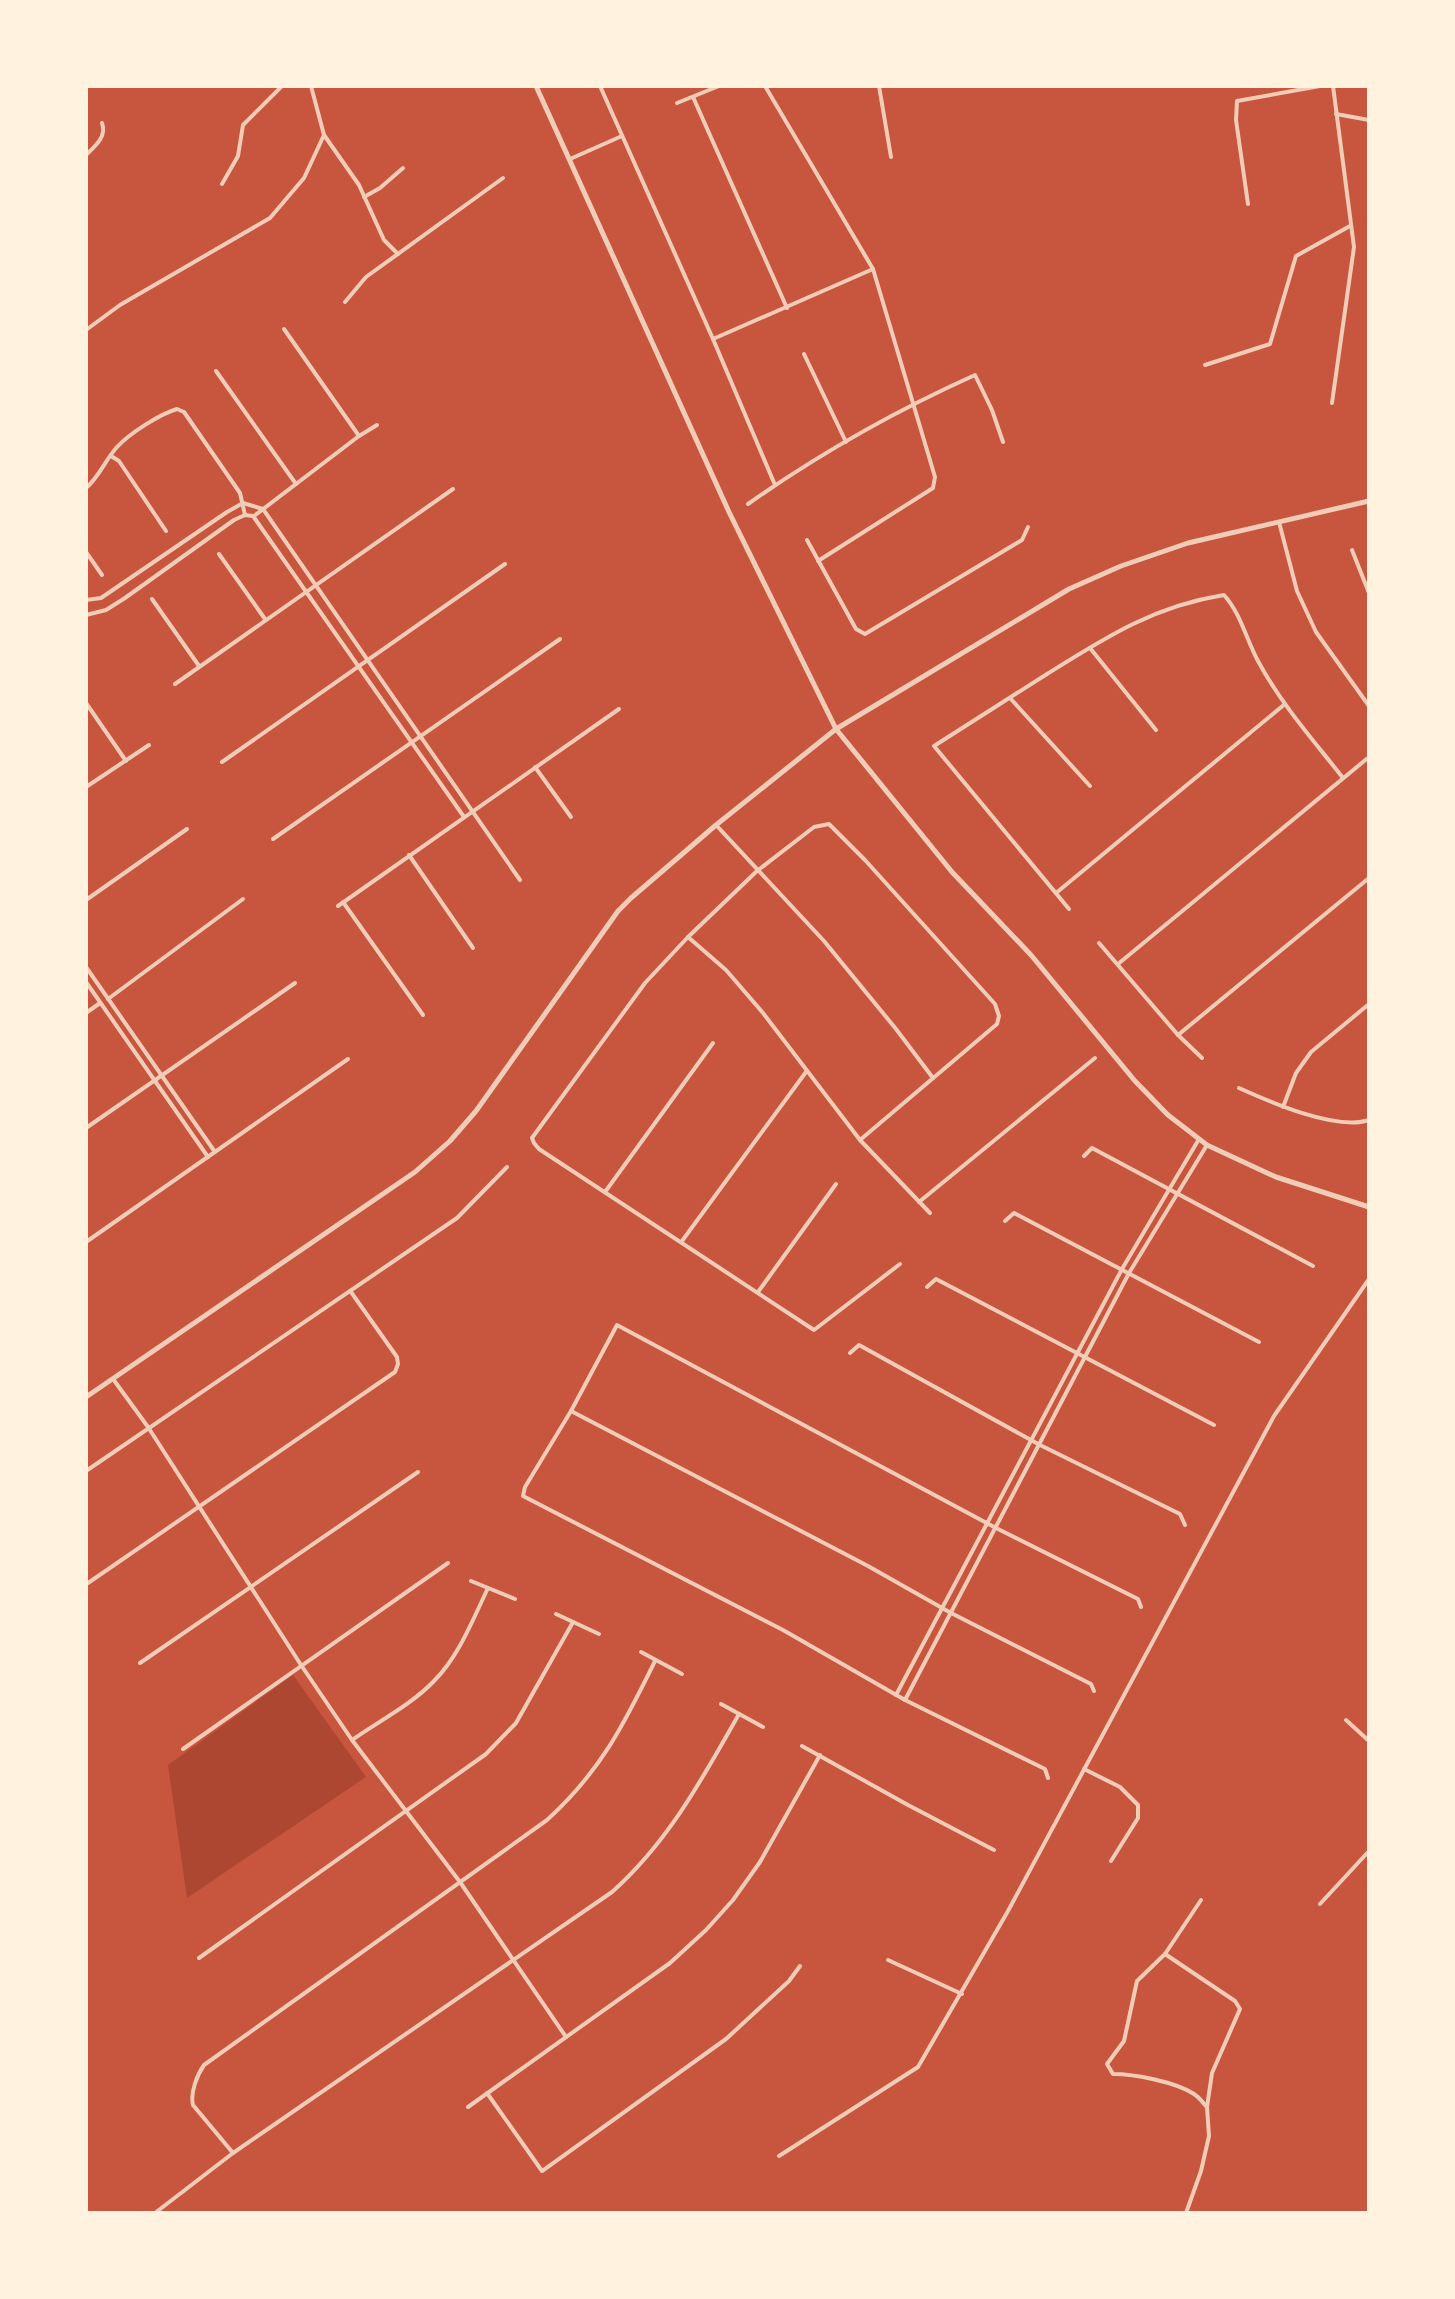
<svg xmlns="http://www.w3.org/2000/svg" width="1455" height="2299" font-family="Helvetica,sans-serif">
<rect width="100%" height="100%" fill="#c8553d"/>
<polygon fill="#ae4732" points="293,1675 366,1777 187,1898 168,1765"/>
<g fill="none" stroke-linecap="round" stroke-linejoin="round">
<g stroke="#f1ccb7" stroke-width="4">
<polyline points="311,86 324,135 359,185 384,240 398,254"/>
<polyline points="600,86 713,339 775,485"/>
<polyline points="765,86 873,269 935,477 933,488 818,561"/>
<polyline points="879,86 891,157"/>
<polyline points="693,97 787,308"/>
<polyline points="677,103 719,86"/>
<polyline points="1336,114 1369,120"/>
<path d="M86,155c9,-9 21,-18 16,-32"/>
<polyline points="570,159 622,136"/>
<polyline points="222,184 238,156 243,125 282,86"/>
<polyline points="364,197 380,188 403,168"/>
<polyline points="1248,204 1236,120 1237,101 1320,86"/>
<polyline points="345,302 366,277 503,178"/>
<polyline points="284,329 359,436"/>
<polyline points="86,330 120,305 270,218 304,178 324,135"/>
<polyline points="713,339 873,269"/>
<polyline points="804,354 846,442"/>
<polyline points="1205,365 1270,344 1296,256 1350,226"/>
<polyline points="216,371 296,484"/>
<polyline points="1332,403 1354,247 1333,86"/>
<polyline points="111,456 119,461 166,531"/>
<path d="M86,488c14,-12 19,-28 31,-41 13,-14 43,-33 60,-38l7,3 56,81 5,22"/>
<path d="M748,504c71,-50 147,-93 227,-129l17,35 11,32"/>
<polyline points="254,516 359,436 377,425"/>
<polyline points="1279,522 1297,591 1316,632 1369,706"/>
<polyline points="807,540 856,629 865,634 1022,540 1028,527"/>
<polyline points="1352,550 1369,593"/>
<polyline points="86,552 102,575"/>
<polyline points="219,554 265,619"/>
<polyline points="152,599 199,666"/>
<polyline points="86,600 101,598 227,512 243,503 263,509 520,880"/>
<polyline points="86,615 106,610 125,598 234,520 245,515 253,516 464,817"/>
<polyline points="1090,648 1156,730"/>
<polyline points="175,684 453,489"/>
<polyline points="1010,698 1090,786"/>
<polyline points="86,703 126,761"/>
<polyline points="222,762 505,564"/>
<polyline points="535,767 571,817"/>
<polyline points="86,787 149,745"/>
<polyline points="716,825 824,941 896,1029 933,1078"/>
<polyline points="273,839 560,639"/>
<polyline points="409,855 473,948"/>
<polyline points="1056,893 1285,704"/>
<polyline points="86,900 187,829"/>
<polyline points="343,902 423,1015"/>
<polyline points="338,906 619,709"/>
<path d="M1069,909l-135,-163c38,-24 75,-48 113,-72 59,-37 107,-68 177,-79 17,19 22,44 34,66 23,43 56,80 85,117"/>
<polyline points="688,937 726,970 763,1013 860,1140 930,1213"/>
<polyline points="1099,943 1178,1035 1202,1058"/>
<polyline points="1118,964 1369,757"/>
<polyline points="86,967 215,1152"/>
<polyline points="86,982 208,1157"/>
<polyline points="108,999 243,899"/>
<polyline points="86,1013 100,1003"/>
<polyline points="1178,1035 1369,878"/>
<path d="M1239,1088c31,14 97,43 130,32"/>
<polyline points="1283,1107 1296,1073 1311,1052 1369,1004"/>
<polyline points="86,1128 295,983"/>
<polyline points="860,1140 997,1024 999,1016 995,1004 865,860 829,824 814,827 757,871 688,937 645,983 532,1138 534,1143 539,1149 814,1330 900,1264"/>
<polyline points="1084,1156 1092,1148 1313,1266"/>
<polyline points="605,1192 713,1043"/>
<polyline points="919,1202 1095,1058"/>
<polyline points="1005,1221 1014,1213 1259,1342"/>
<polyline points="682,1241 806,1072"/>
<polyline points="86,1242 348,1059"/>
<polyline points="927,1287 936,1279 1214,1425"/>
<polyline points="758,1292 836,1184"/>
<polyline points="850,1353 859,1345 1040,1445 1180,1514 1185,1525"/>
<polyline points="113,1379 148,1427 301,1665 352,1740 460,1882 566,2037"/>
<polyline points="571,1411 868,1566 951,1613 1091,1684 1094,1691"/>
<polyline points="86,1471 457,1218 507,1167"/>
<polyline points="471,1581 515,1599"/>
<polyline points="88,1583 395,1372 398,1364 397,1357 351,1292"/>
<polyline points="556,1614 599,1634"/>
<polyline points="641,1652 682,1674"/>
<polyline points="140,1663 418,1472"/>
<polyline points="896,1695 1122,1269 1199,1139"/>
<polyline points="905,1700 1129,1273 1207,1145"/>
<polyline points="721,1704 763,1727"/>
<polyline points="1346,1720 1369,1741"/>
<path d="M352,1740c27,-19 59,-35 82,-59 25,-25 39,-62 54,-93"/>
<polyline points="802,1746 908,1805 994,1850"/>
<polyline points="183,1749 448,1563"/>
<polyline points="1084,1769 1120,1787 1138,1805 1138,1818 1111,1861"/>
<polyline points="1048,1778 1045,1769 905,1700 783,1630 523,1496 525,1487 571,1411 617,1325 996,1528 1138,1599 1141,1607"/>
<path d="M1201,1900l-36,54 -28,27 -13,60 -17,23 6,10c21,0 63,8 81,20 5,3 9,9 13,13"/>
<polyline points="1320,1904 1369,1851"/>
<polyline points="1165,1954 1235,2001 1240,2009 1212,2073 1207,2107 1209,2136 1201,2171 1186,2213"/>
<polyline points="199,1958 486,1754 516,1723 573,1622"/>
<polyline points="888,1960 962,1994"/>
<polyline points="487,2093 542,2171 726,2039 789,1981 800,1966"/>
<polyline points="468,2107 670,1963 706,1930 733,1900 760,1862 820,1755"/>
<path d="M233,2153l-40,-48c-3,-12 4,-30 11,-40l343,-245c54,-49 77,-96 108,-159"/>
<polyline points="779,2156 918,2067 1008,1911 1274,1416 1369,1279"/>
<path d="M155,2213l78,-60 379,-261c57,-51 90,-113 127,-178"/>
</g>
<g stroke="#f1ccb7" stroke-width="5">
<polyline points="536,86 729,512 836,729 952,872 1031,955 1135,1081 1168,1115 1207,1145 1276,1177 1369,1207"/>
<polyline points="86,1397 415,1172 450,1141 476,1111 618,911 631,898 716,825 836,729 1069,589 1121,566 1188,543 1369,501"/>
</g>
</g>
<rect width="1455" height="2299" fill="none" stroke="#fff3e0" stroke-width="176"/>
</svg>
